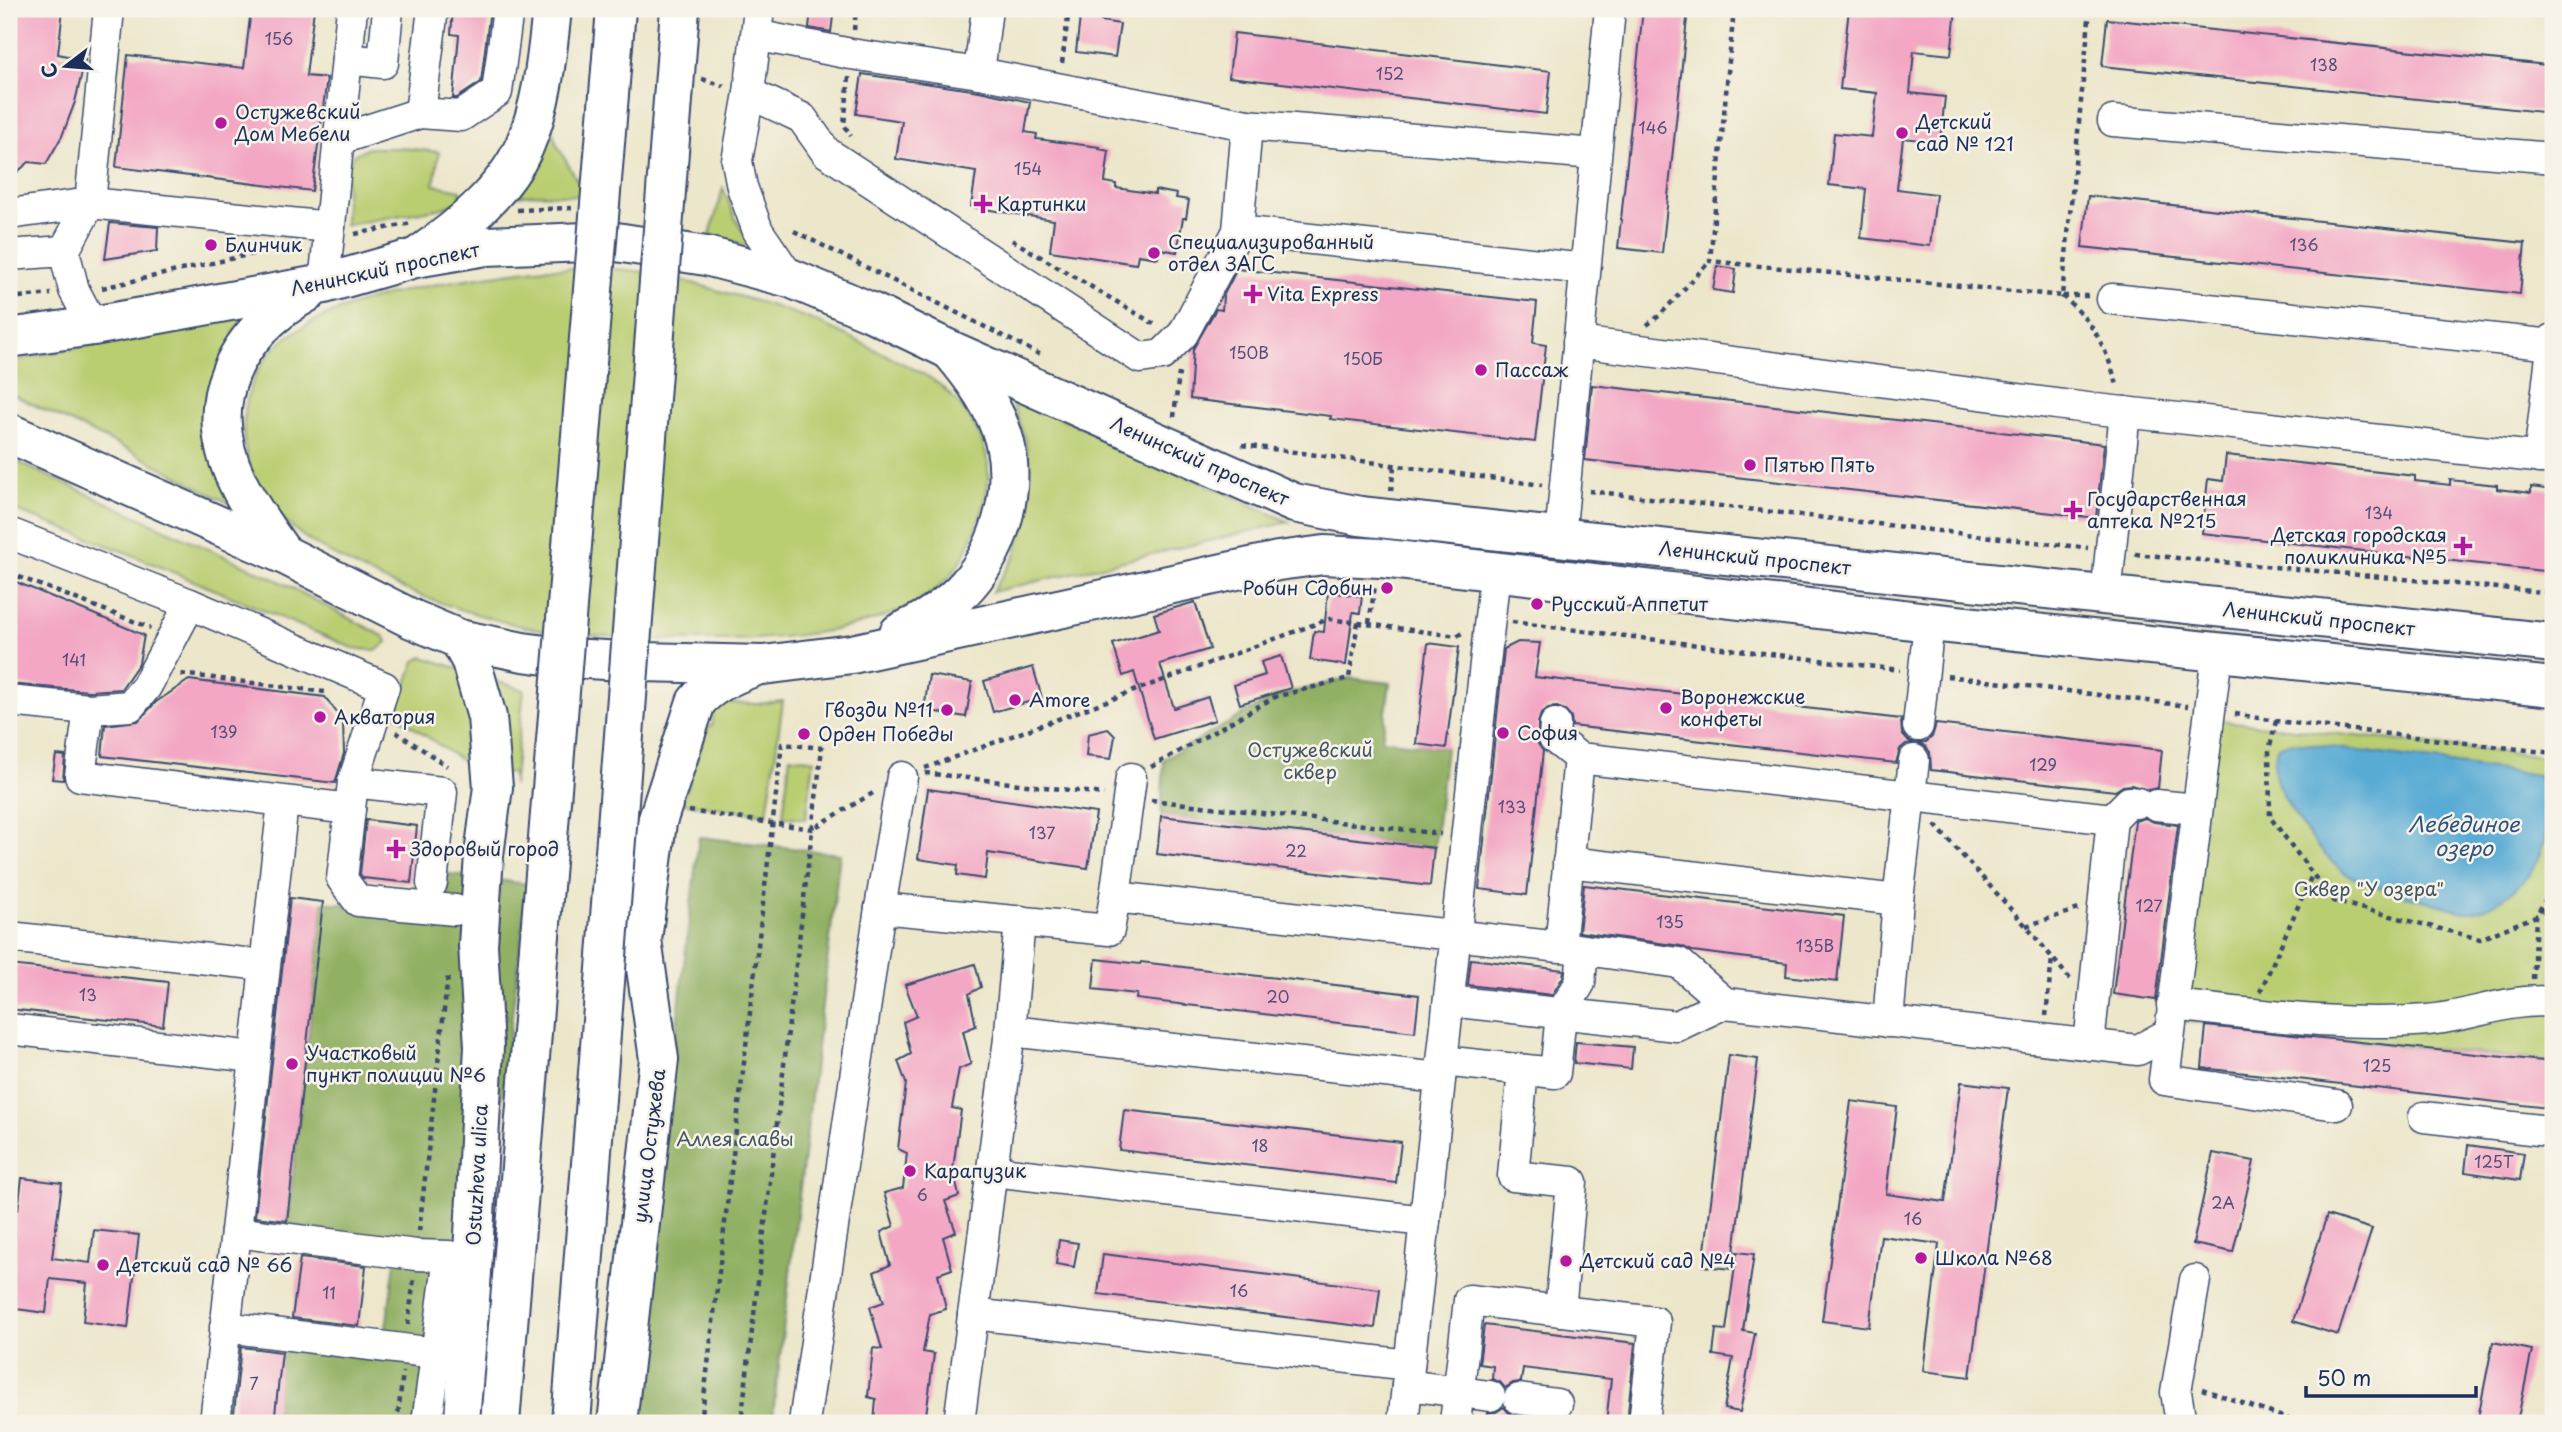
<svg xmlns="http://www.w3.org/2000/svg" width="2562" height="1432" font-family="'Playpen Sans',sans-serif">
<rect width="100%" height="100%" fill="#f7f3e8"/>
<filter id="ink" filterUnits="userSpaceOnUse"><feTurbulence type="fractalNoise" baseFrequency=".0143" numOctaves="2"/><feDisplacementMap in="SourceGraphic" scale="14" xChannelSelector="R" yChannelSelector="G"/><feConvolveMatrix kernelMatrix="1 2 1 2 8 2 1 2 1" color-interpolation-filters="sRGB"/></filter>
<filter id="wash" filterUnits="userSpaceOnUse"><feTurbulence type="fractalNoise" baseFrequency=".00686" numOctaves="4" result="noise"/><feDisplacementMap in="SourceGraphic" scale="28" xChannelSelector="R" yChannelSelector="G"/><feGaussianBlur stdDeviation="1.57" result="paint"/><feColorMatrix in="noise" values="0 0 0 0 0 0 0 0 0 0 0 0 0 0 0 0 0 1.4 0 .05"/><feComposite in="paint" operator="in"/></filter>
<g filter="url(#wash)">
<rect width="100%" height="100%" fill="#ece6ca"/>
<g fill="#b9cd71" stroke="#6a7e68" stroke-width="2">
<polygon points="549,120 557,145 586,196 533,194 510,197"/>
<polygon points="368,148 402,148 439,152 434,185 461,190 461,201 443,208 345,225 347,164 355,154"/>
<polygon points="723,188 736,220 752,247 710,235"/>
<path d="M545,268c27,1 55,-1 82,2 30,3 60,11 89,20 32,9 65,17 96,30 25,10 49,23 74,35 18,10 40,18 55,31 20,17 39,43 45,68 8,33 -6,67 -20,97 -43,96 -239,92 -327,87 -39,-2 -80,-3 -118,-12 -73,-17 -147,-45 -211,-85 -35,-23 -63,-61 -66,-104 -2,-33 8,-68 33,-91 57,-53 192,-68 268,-78z"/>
<polygon points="248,311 233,333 232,505 129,450 9,393 9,362"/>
<polygon points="1009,394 1289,522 992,592 1015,556 1030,499 1026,442"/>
<polygon points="9,458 277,580 385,637 387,642 376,651 353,648 125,552 9,508"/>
<polygon points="423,657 524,690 513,786 513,773 481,774 396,715 415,661"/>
<polygon points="783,701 767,814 682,803 707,729 713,724 712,712 696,702 758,704"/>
<polygon points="2214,720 2553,758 2553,1062 2181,1021"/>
<polygon points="790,756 814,760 806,819 783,816"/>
</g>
<g fill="#92b063" stroke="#567060" stroke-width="2">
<polygon points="1349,678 1390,683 1382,740 1446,748 1434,848 1161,816 1164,759 1275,697"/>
<polygon points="699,837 840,854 772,1423 630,1423"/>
<polygon points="441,873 528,884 462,1423 274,1423 282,1344 382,1357 398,1241 287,1226 323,902 436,913"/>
</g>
<path fill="#58abd4" stroke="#3a6d99" stroke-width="2" d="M2293,742l245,33c15,22 11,40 6,65 -3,11 -6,21 -12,30 -10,17 -45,43 -65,42 -9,0 -18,-5 -26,-7 -30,-8 -63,-15 -91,-29 -25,-13 -65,-71 -74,-97 -3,-11 -1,-21 1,-32z"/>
<g id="blocks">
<g fill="#f3a7c4">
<polygon points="9,9 63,9 58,54 85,60 75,102 62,136 46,164 29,162 9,179"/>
<polygon points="251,9 314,9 306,76 327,78 312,191 116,167 128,55 244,68"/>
<polygon points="453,9 490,9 481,82 457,98 453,98 459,35 451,34"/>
<polygon points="811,9 834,9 831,32 809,28"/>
<polygon points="1081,9 1103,9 1101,21 1120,24 1115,57 1076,52"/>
<polygon points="1643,9 1688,9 1662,253 1618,248"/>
<polygon points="1849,9 1956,9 1951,55 1914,51 1910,93 1945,97 1940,142 1903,138 1897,189 1936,194 1930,246 1861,238 1866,189 1829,185 1834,133 1872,137 1877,93 1840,89"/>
<polygon points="2107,19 2547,65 2542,112 2102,66"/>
<polygon points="1234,33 1551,71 1546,114 1229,77"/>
<polygon points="862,74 979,91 1030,102 1025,132 1037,134 1036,139 1100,147 1099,149 1109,151 1105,182 1116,184 1116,188 1155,194 1155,190 1177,194 1176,198 1189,200 1186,218 1183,218 1177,252 1160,249 1158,258 1138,255 1136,264 1050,251 1054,220 971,207 976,172 896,159 902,121 856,114"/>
<polygon points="2088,196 2525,243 2520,294 2082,247"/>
<polygon points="110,223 158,227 157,251 105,259"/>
<polygon points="1717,266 1736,269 1733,293 1713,290"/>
<polygon points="1237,269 1537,302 1533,343 1546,345 1535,442 1330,419 1331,416 1190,399 1193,349 1216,309 1222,310 1223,296"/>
<polygon points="1592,385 2104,444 2096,518 1585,460"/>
<polygon points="2226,455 2415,476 2415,481 2450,485 2450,480 2497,485 2497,489 2531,493 2531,487 2553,490 2553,572 2202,533 2208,479 2223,481"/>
<polygon points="9,579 144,635 139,663 121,689 89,691 9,684"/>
<polygon points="1328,592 1362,596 1360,613 1353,612 1346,665 1310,660 1314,631 1324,632"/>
<polygon points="1195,602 1210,649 1160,664 1174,708 1208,697 1215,720 1154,739 1134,672 1123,676 1113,644 1159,630 1154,614"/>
<polygon points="1518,642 1540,643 1535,677 1901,719 1902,734 1907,740 1914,743 1906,744 1900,749 1896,763 1572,726 1571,717 1565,710 1557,707 1548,708 1541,714 1538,723 1538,744 1543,751 1527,895 1479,889 1504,649"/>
<polygon points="1428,643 1459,647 1446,748 1416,744"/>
<polygon points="1281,656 1291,688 1240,704 1234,685 1265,675 1261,662"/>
<polygon points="1033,667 1042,698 993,712 984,681"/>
<polygon points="929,675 972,682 966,717 924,710"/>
<polygon points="189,680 325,697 343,721 344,753 335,783 102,756 105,725 138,721 156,702"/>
<polygon points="1936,724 2162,750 2158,788 2148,790 2131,785 2123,786 2115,791 1931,770 1930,752 1925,746 1918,743 1926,742 1932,737"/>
<polygon points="1108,729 1115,736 1111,759 1086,756 1088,734"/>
<polygon points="56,755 65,756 63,780 52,779"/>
<polygon points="928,789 1096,813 1088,868 988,853 985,879 957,875 958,865 918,859"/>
<polygon points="1161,816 1434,848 1430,886 1157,854"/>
<polygon points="2145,818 2154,822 2178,825 2156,1000 2113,994 2135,821"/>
<polygon points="366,820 417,826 411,883 363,878 360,874"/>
<polygon points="1584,885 1844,916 1837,982 1786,976 1787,963 1692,951 1681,946 1579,932"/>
<polygon points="290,898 323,902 287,1221 255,1217"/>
<polygon points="1096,959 1140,964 1141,962 1419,995 1415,1032 1136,999 1137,994 1093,989"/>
<polygon points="1471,959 1564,970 1563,977 1552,995 1468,985"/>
<polygon points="975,964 981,987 969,994 976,1026 963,1031 971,1064 959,1069 952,1108 961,1110 953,1169 959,1196 945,1201 956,1232 943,1237 952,1269 938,1274 946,1309 930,1314 923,1352 934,1354 925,1423 874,1423 876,1399 868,1397 873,1348 882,1349 870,1307 884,1302 874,1272 890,1265 881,1232 894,1226 884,1193 903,1188 907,1153 898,1149 906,1083 898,1061 911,1054 903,1022 917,1016 905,985"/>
<polygon points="9,965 168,982 163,1026 9,1009"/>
<polygon points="2206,1026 2553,1062 2548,1108 2202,1068"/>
<polygon points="1576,1042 1633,1047 1631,1069 1574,1063"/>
<polygon points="1729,1055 1758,1059 1732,1269 1703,1266"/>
<polygon points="1961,1082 2008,1088 1970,1377 1923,1371 1939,1244 1881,1236 1869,1327 1822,1321 1851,1101 1897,1107 1886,1194 1945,1202"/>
<polygon points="1124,1110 1401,1142 1396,1183 1119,1150"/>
<polygon points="2468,1145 2524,1153 2520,1180 2465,1172"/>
<polygon points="2213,1153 2254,1161 2233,1252 2193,1244"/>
<polygon points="22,1178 62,1183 52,1258 90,1263 94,1230 139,1235 128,1328 83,1322 87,1283 50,1279 46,1313 9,1308 9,1285 15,1233 9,1232 9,1209 18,1210"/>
<polygon points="2327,1215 2372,1229 2338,1335 2293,1321"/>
<polygon points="1059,1240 1078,1243 1074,1267 1056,1264"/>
<polygon points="1737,1252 1754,1254 1743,1331 1755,1333 1740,1412 1724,1409 1733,1358 1713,1355 1716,1329 1726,1330"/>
<polygon points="1103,1254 1380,1289 1375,1328 1098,1294"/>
<polygon points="300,1258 366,1266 359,1326 292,1318"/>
<polygon points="1484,1325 1635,1343 1627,1423 1606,1423 1611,1379 1523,1368 1521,1382 1513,1383 1505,1388 1500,1382 1492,1379 1493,1366 1479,1364"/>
<polygon points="2493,1342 2532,1350 2517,1423 2477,1423"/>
<polygon points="241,1347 282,1352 274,1423 233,1423"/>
<polygon points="1504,1407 1509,1413 1517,1416 1516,1423 1486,1423 1488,1413 1496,1412"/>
</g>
</g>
</g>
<g filter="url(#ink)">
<use href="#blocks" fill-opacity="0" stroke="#3a4a6e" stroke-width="2"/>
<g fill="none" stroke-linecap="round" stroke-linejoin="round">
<g stroke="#3a4a6e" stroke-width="33">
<g id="minor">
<polyline points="759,9 749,93 737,161 742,187 758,231 790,278"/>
<polyline points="765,37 851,54 979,73 987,9"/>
<polyline points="347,59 383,63 388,9"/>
<polyline points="979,73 1247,125 1595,154"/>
<polyline points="749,93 802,118 826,152 1140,358 1162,355 1183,334 1238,231"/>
<polyline points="420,113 433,9"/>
<polyline points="2113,121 2553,158"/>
<polyline points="1247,125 1238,231 1585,269"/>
<polyline points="340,139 420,113 461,116 497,92 508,9"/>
<polyline points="9,214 90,203 330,227"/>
<polyline points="9,255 64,251"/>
<polyline points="324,284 352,9"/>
<polyline points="2112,299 2553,345"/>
<polyline points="93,326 74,290 64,251 90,203 109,9"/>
<polyline points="1578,342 2087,408 2553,459"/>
<polyline points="2539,458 2553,339"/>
<polyline points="9,533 190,604 384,687 353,782"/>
<polyline points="1560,538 1610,9"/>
<polyline points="2106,596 2125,412"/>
<polyline points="2217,654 2164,1080 2337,1105"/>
<polyline points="9,701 89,709 80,776 350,809 353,782 442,792 432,883"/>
<polyline points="89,709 130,706 146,687 190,604"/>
<polyline points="1555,724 1554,738 1579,758 2112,819 2129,802 2137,803"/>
<polyline points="1918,726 1929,622"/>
<polyline points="2156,805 2197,809"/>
<polyline points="350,809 342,879 358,901 455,910"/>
<polyline points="1568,862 1898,900"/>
<polyline points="1115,897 1131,778"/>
<polyline points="880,908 1109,930 1115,897 1560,947 1579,758"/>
<polyline points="9,937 263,965"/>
<polyline points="1563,947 1679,963 1725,1003"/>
<polyline points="1449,1001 1677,1026 1725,1003 2138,1050 2168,1034"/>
<path d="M2172,1005c84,9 170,22 255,15 43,-3 83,-23 126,-18"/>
<polyline points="1888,1022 1898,900 1914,760"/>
<polyline points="9,1029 254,1057"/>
<polyline points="1010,1031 1440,1078"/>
<polyline points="2089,1045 2112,819"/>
<polyline points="1442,1061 1555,1073 1561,1014 1580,983 1583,950"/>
<polyline points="1523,1070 1513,1176 1572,1182 1560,1311"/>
<polyline points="2424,1117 2548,1131 2553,1127"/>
<polyline points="992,1171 1425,1221"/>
<polyline points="236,1232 416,1255 449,1256 427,1423"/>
<polyline points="973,1314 1409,1365"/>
<polyline points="225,1327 435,1353"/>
<polyline points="1407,1385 1490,1396"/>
<polyline points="1519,1399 1557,1404"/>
<polyline points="215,1423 283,802"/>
<polyline points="804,1423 880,908 902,777"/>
<polyline points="959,1423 1010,1031 1020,921"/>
<polyline points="1403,1423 1495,571"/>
<polyline points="1455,1423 1469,1300 1655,1322 1644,1423"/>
<polyline points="2181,1423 2176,1392 2195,1280"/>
</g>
</g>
<g stroke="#3a4a6e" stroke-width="42">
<g id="major">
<path d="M420,255c39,-27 84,-63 104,-108 19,-44 23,-92 28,-138"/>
<polyline points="9,338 93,326 324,284 415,258 486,246 610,241 706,256 790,278 871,312 950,350 1294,503 1360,516 2553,643"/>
<polyline points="9,433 283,554 412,619 459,639 523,652 568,658 643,662 763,665 852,654 1278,561 1324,555 1380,558 1929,622 2553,687"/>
<path d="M283,554c-16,-23 -34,-47 -46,-73 -38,-80 -2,-148 71,-189"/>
<path d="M899,633c54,-24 91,-61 105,-120 5,-22 6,-48 1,-70 -9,-35 -32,-66 -55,-93"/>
<polyline points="459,639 471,661 487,717 493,787 484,855 478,945 484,1047 464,1423"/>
<path d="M617,1423l42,-364 -17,-119 15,-118 39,-120c14,-17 38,-28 58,-35"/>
</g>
</g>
<g stroke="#3a4a6e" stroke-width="4.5" stroke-dasharray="5 5" stroke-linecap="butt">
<polyline points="1734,9 1710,261 2062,296 2090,9"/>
<polyline points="2545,9 2553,11"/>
<polyline points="854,30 856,9"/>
<polyline points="1062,63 1069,9"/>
<polyline points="849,77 844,125 851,136"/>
<polyline points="702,79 724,86"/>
<polyline points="517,210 572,208"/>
<polyline points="794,231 1043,356"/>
<polyline points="355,234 412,223"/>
<polyline points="1012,240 1156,325"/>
<polyline points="102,288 274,249"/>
<path d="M2062,296c33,27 44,52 56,92"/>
<polyline points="2063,296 2089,296"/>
<polyline points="9,298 51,294"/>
<polyline points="1647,325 1659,316 1710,261"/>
<polyline points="1174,417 1179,373"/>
<polyline points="1242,445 1542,485"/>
<polyline points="1391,491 1394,467"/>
<polyline points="1589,491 2088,548"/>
<polyline points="2135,554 2553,593"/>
<polyline points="9,573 151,628"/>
<polyline points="1512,622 1900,670"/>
<polyline points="1369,623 1375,586"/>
<polyline points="181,674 325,692"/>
<polyline points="1947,676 2188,706"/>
<polyline points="2235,714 2276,721 2553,753"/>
<polyline points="2276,721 2269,751 2270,817 2333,901 2480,939 2536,916 2553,886"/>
<polyline points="396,732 447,766"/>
<polyline points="1151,767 1275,697 1349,678 1358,622"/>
<polyline points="925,768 1329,619 1457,636 1465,631"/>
<polyline points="925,773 1104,794"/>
<polyline points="1151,800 1441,834"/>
<polyline points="689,811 812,829 873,793"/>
<polyline points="1935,825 2026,926 2070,979"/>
<polyline points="2026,926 2079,909"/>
<polyline points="2533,979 2536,916 2553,905"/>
<polyline points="2260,992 2312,875"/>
<polyline points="2046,1016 2052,958"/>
<polyline points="419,1231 448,975"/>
<polyline points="408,1325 414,1278"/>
<polyline points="2202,1389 2300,1423"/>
<polyline points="397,1423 403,1372"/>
<polyline points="701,1423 782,744 822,748 741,1423"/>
</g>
<use href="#minor" stroke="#fff" stroke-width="30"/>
<use href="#major" stroke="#fff" stroke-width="38"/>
<g stroke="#3a4a6e" stroke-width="42" stroke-linecap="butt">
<g id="major-bridge">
<polyline points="500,1423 616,9"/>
<polyline points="571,1423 680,9"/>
</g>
</g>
<use href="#major-bridge" stroke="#fff" stroke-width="38"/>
</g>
</g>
<g fill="#b5179e" stroke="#f7f3e8" stroke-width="2.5">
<circle cx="221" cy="123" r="7"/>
<circle cx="1902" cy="133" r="7"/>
<path d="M979.5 193.5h7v7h7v7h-7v7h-7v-7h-7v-7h7z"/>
<circle cx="211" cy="245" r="7"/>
<circle cx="1154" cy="253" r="7"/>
<path d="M1249.5 283.5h7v7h7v7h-7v7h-7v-7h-7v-7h7z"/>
<circle cx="1481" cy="370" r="7"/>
<circle cx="1750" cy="465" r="7"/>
<path d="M2069.5 499.5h7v7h7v7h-7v7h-7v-7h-7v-7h7z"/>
<path d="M2459.5 535.5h7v7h7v7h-7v7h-7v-7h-7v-7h7z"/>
<circle cx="1387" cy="588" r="7"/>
<circle cx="1537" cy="604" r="7"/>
<circle cx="1015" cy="700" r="7"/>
<circle cx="1666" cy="708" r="7"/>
<circle cx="947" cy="710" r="7"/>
<circle cx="320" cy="717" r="7"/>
<circle cx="1503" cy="733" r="7"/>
<circle cx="804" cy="734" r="7"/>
<path d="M392.5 838.5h7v7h7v7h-7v7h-7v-7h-7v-7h7z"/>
<circle cx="292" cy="1064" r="7"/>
<circle cx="910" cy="1171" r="7"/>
<circle cx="1921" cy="1258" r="7"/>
<circle cx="1566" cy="1261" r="7"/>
<circle cx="103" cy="1265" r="7"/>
</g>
<g text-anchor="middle" stroke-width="5" stroke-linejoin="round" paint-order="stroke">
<g font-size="16" fill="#514d78">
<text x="279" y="45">156</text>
<text x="2324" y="71">138</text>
<text x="1390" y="80">152</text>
<text x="1653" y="134">146</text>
<text x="1028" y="175">154</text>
<text x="2304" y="251">136</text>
<text x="1249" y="359">150В</text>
<text x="1363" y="365">150Б</text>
<text x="2379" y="519">134</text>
<text x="74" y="666">141</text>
<text x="224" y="738">139</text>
<text x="2043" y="771">129</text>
<text x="1512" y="813">133</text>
<text x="1042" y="839">137</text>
<text x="1296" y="857">22</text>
<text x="2149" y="912">127</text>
<text x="1670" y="928">135</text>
<text x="1815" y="952">135В</text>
<text x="88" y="1001">13</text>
<text x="1278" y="1003">20</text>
<text x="2377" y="1072">125</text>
<text x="1260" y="1152">18</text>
<text x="2494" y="1168">125Т</text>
<text x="922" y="1201">6</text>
<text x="2223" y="1209">2А</text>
<text x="1913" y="1225">16</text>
<text x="1239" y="1297">16</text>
<text x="329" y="1299">11</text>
<text x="254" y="1390">7</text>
</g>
<g font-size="19" fill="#1b2f5e" stroke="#f7f3e8" text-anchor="start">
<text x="235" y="119">Остужевский<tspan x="235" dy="22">Дом Мебели</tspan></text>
<text x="1916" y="129">Детский<tspan x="1916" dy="22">сад № 121</tspan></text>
<text x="997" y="211">Картинки</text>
<text x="1168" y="249">Специализированный<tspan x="1168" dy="22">отдел ЗАГС</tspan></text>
<text x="225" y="252">Блинчик</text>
<text x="1267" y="301">Vita Express</text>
<text x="1495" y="377">Пассаж</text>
<text x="1764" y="472">Пятью Пять</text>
<text x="2087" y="506">Государственная<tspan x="2087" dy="22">аптека №215</tspan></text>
<text x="2447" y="542" text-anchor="end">Детская городская<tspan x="2447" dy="22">поликлиника №5</tspan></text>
<text x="1373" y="595" text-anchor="end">Робин Сдобин</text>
<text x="1551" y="611">Русский Аппетит</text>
<text x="1680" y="704">Воронежские<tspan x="1680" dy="22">конфеты</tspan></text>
<text x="1029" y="707">Amore</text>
<text x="933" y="717" text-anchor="end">Гвозди №11</text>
<text x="334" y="724">Акватория</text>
<text x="1517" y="740">София</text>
<text x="818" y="741">Орден Победы</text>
<text x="410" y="856">Здоровый город</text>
<text x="306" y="1060">Участковый<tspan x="306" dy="22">пункт полиции №6</tspan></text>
<text x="924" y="1178">Карапузик</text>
<text x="1935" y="1265">Школа №68</text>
<text x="1580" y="1268">Детский сад №4</text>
<text x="117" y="1272">Детский сад № 66</text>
</g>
<g font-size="19" fill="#1b2f5e" stroke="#f7f3e8">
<text transform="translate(385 269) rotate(-12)" y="7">Ленинский проспект</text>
<text transform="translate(1200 461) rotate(24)" y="7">Ленинский проспект</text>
<text transform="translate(1755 558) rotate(6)" y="7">Ленинский проспект</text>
<text transform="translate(2319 619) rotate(6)" y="7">Ленинский проспект</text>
<text transform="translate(649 1146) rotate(-83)" y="7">улица Остужева</text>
<text transform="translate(477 1175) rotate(-87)" y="7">Ostuzheva ulica</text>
</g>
<g font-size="19" fill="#425663" stroke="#f7f3e8">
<text x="1310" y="757">Остужевский<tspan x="1310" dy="22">сквер</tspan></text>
<text x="2369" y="896">Сквер "У озера"</text>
<text x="735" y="1146">Аллея славы</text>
</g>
<g font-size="21" font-style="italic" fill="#2d5481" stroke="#f7f3e8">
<text x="2464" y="832">Лебединое<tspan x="2464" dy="24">озеро</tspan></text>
</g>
</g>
<rect width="2562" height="1432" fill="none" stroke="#f7f3e8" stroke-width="35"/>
<g transform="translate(66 66) rotate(254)" stroke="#f7f3e8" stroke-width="5" paint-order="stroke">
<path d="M0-5L12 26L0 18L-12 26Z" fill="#1b2f5e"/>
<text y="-10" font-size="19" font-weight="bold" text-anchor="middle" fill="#1b2f5e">С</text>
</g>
<path d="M2306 1386v10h170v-10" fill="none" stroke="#1b2f5e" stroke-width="3.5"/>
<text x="2317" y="1386" font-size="21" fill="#1b2f5e" stroke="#f7f3e8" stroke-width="5" paint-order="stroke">50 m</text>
</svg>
